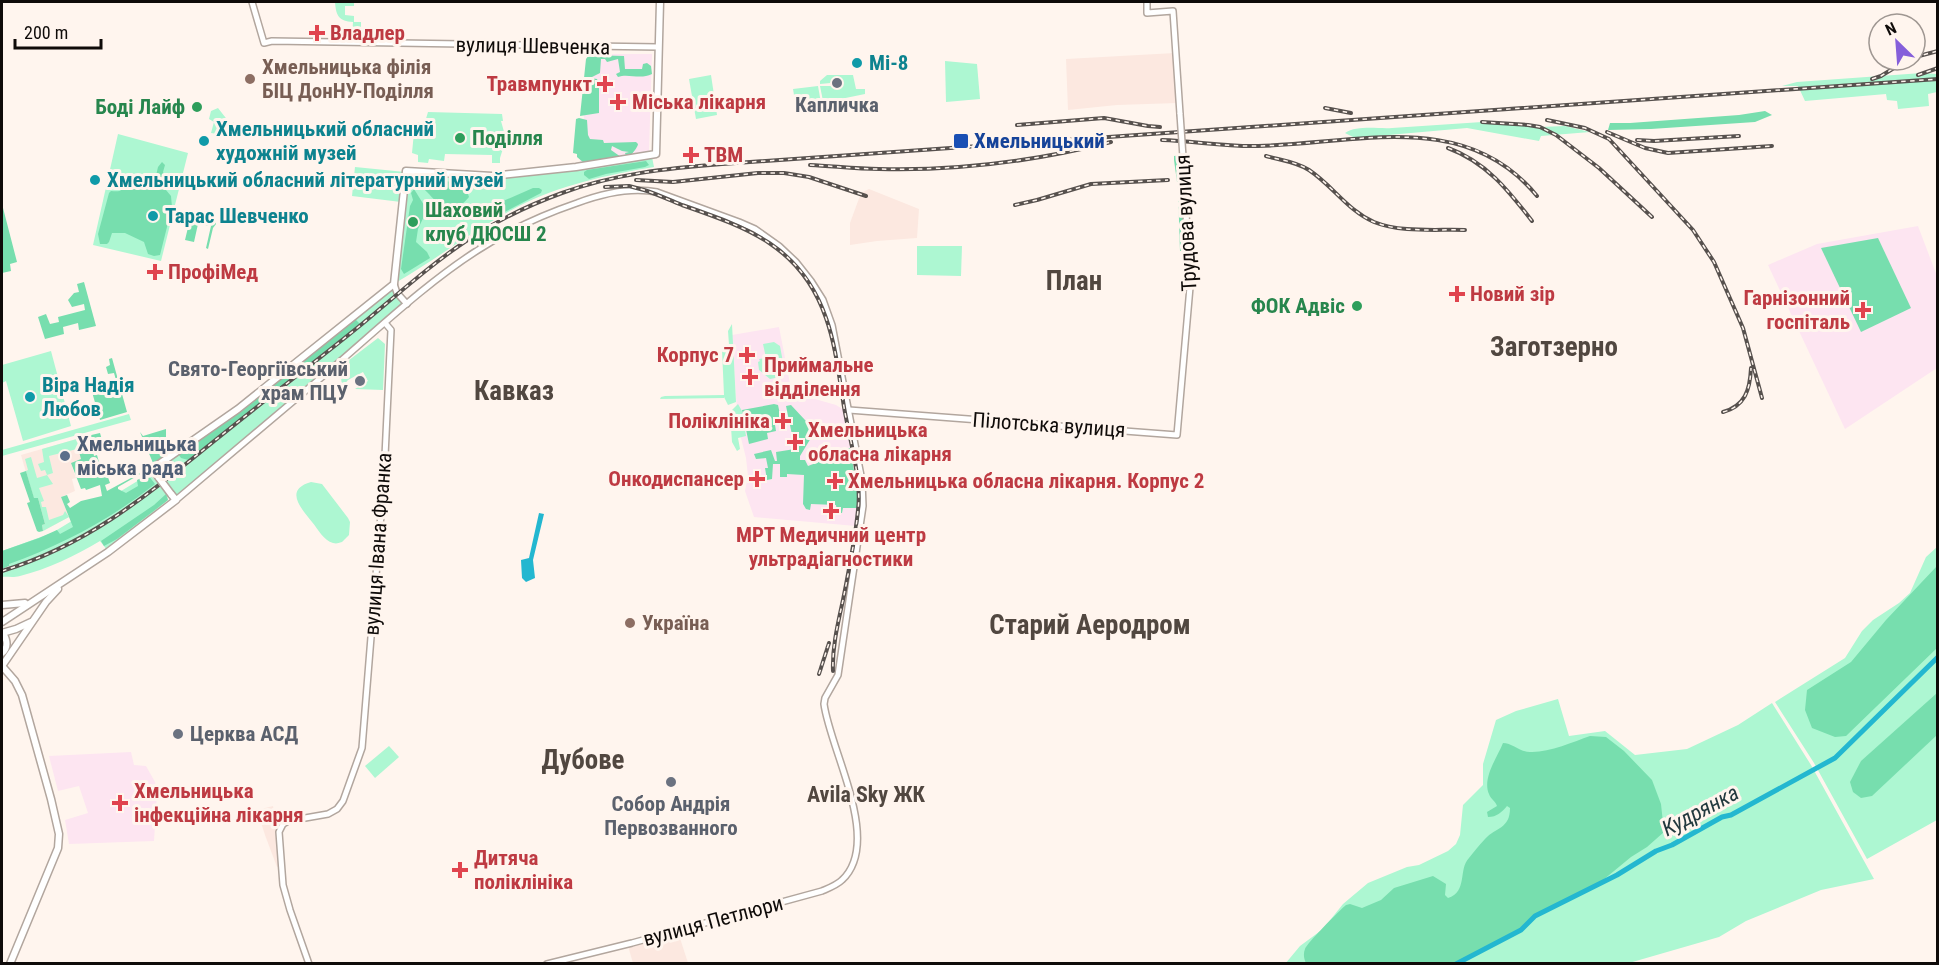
<svg xmlns="http://www.w3.org/2000/svg" width="1939" height="965" font-family="'Roboto Condensed',sans-serif">
<rect width="100%" height="100%" fill="#fff5ee"/>
<g fill="#fce8e0">
<polygon points="1175,53 1178,103 1117,105 1068,110 1066,59"/>
<polygon points="869,189 919,209 917,238 877,241 850,245 850,223 861,193"/>
<polygon points="87,436 94,461 72,467 76,478 72,479 75,491 61,497 69,517 43,531 21,455"/>
<polygon points="273,806 279,836 282,866 277,867 265,835 257,810"/>
<polygon points="678,932 688,963 633,963 628,946"/>
</g>
<g fill="#fde5f1">
<polygon points="589,54 652,54 649,152 580,163"/>
<polygon points="1918,226 1937,276 1937,368 1845,429 1768,265 1817,244"/>
<polygon points="779,327 793,399 815,399 836,405 844,410 857,489 856,526 754,517 745,491 748,476 746,458 738,426 732,335"/>
<polygon points="131,752 134,765 146,766 155,782 157,793 154,841 69,844 65,820 88,813 79,786 58,791 49,756"/>
</g>
<g fill="#adf7d2">
<path d="M335,2h19v4h-9v9l9,1v6h7v11l-5,1 18,1 -1,3h-21l1,-16c-14,-1 -17,-6 -18,-20z"/>
<polygon points="945,61 977,64 980,99 946,102"/>
<polygon points="1922,73 1937,74 1937,92 1928,94 1929,106 1898,109 1897,101 1887,100 1886,94 1805,101 1798,86 1782,86 1797,82"/>
<polygon points="711,75 717,115 696,119 689,79"/>
<polygon points="827,75 853,75 856,89 865,89 865,94 826,102 823,101 820,86 840,86 842,84 841,82 820,84 820,81"/>
<polygon points="818,86 821,103 796,107 793,89"/>
<polygon points="218,108 229,122 234,122 231,136 211,133 214,122 209,119 211,111"/>
<polygon points="428,112 502,114 503,121 501,121 506,139 500,158 500,163 492,163 492,155 445,154 444,161 429,159 428,163 418,162 418,155 412,153 415,122 425,122"/>
<path d="M1482,122l46,3 12,2 25,-1 25,6 -49,4 -2,5 -72,-13 -112,10 -10,-5c12,-8 33,-4 47,-5 30,-2 60,-4 90,-6z"/>
<polygon points="118,134 188,153 161,261 93,245"/>
<path d="M652,157l2,10c-47,8 -94,18 -137,40 -42,22 -79,51 -120,75l10,-109 62,4z"/>
<polygon points="355,167 405,172 401,202 352,196"/>
<polygon points="917,246 962,246 961,276 917,275"/>
<path d="M394,286l12,18 -230,194 -6,-7 -3,3 1,6 -18,15 -3,5 -40,30 -7,-9c-25,15 -52,28 -80,35 -8,2 -13,0 -18,1v-6l8,-3 -8,-17 50,-18 97,-59 10,10 5,-5 -5,-7 2,-6z"/>
<polygon points="732,324 736,402 728,405 724,397 724,398 660,399 661,397 665,396 724,395 722,350 729,345 728,331"/>
<polygon points="378,338 385,344 383,390 355,389 368,381 363,372 348,380 342,387 340,367"/>
<polygon points="774,342 780,346 785,373 780,377 770,379 759,370 758,362 760,361 759,359 766,358 763,344"/>
<polygon points="51,351 71,426 23,441 6,381 2,383 2,365"/>
<polygon points="738,404 742,411 746,436 738,438 740,449 737,451 732,442 730,412"/>
<polygon points="129,414 131,420 2,456 2,450"/>
<polygon points="87,436 89,446 49,456 53,473 47,475 53,484 39,488 44,501 41,502 42,507 46,507 49,520 63,515 65,511 69,517 43,531 42,525 45,524 38,498 34,499 26,471 28,470 25,459 31,457 37,478 47,475 45,470 41,471 38,464 44,462 42,449"/>
<path d="M311,482l11,2 26,34 2,4 -1,13 -7,7c-4,1 -5,2 -9,1 -9,-2 -15,-14 -21,-21 -10,-13 -29,-32 -1,-40z"/>
<polygon points="1937,547 1937,820 1867,859 1814,763 1775,702 1845,658 1862,631 1873,620 1899,603 1910,593 1926,557"/>
<polygon points="1558,699 1569,736 1605,731 1635,755 1687,749 1738,725 1772,703 1811,765 1874,879 1821,890 1746,921 1719,937 1629,963 1285,964 1300,946 1323,929 1343,904 1368,883 1407,867 1419,865 1448,851 1456,844 1460,835 1463,805 1483,785 1483,764 1496,720 1516,711"/>
<polygon points="389,746 399,757 375,778 365,766"/>
</g>
<g fill="#77deae">
<path d="M589,55l35,1 1,13h17l1,-5 4,-1 4,3 1,8c-12,6 -24,-1 -34,3l-2,-3 4,-2 -2,-13 -11,3 -2,-3h-4l-1,14 -10,5 7,1 2,5v29l-19,3 6,-57z"/>
<polygon points="1765,111 1772,115 1755,122 1651,129 1608,130 1610,123 1630,123 1739,115"/>
<path d="M579,118l8,2 1,15 2,4 13,1 1,3 32,-1 2,2c0,3 -6,10 -7,11l-5,1 -1,-3 4,-1 -7,-1 -10,-5 -1,4 10,7 -37,6 -7,-6v-3l-4,-1 3,-34z"/>
<polygon points="1181,155 1185,249 1180,251 1178,189 1174,160 1174,156"/>
<polygon points="646,161 649,165 645,167 606,174 589,179 584,175 584,172 587,170"/>
<path d="M162,162l3,3 -2,7 4,9 -1,9 5,6 1,11 -12,48 -6,1 -6,-2 -4,-12 -19,-9h-13l-3,9 -2,2h-7l-2,-10 11,-41 2,-2c10,1 11,0 16,-8l6,-1c9,3 12,9 21,2l4,-17z"/>
<path d="M426,180l30,2 12,12 1,3c-15,18 -26,13 -40,-3 -4,-4 -7,-6 -7,-12z"/>
<polygon points="533,188 539,188 542,190 541,193 499,215 494,216 489,212 490,208 494,205"/>
<polygon points="414,189 427,210 418,229 416,242 427,252 430,258 404,274 401,269 410,206 413,200 411,193"/>
<polygon points="2,204 17,262 10,264 11,271 2,273"/>
<polygon points="191,215 216,219 216,224 213,228 208,249 206,248 211,226 198,224 194,242 185,240"/>
<polygon points="1878,238 1911,308 1861,332 1821,248"/>
<polygon points="84,282 96,326 79,330 78,323 63,327 64,334 45,339 38,317 46,314 50,324 59,322 58,317 85,310 84,304 72,307 68,300 74,293 79,292 77,284"/>
<polygon points="353,317 360,324 188,460 181,458 178,454"/>
<polygon points="112,358 127,412 100,420 90,385 95,383 96,386 116,380 114,373 108,374 106,367 110,365 109,359"/>
<polygon points="774,404 778,405 782,424 775,425 776,431 767,433 768,439 749,444 742,410"/>
<polygon points="791,405 805,420 817,428 800,456 800,460 805,460 808,466 829,458 829,452 833,447 839,455 842,454 845,449 850,448 857,487 858,508 843,508 842,513 837,513 836,505 811,504 810,510 806,509 803,504 804,475 787,474 787,477 780,477 780,464 773,464 772,479 767,480 765,468 768,468 766,458 756,459 754,454 771,450 775,461 777,461 776,452 795,449 786,406"/>
<polygon points="166,429 166,437 158,439 158,449 173,446 176,450 155,464 153,463 140,432 143,436"/>
<path d="M100,433l2,7 2,-1 1,3 -13,4 2,10 3,-1 3,11h4l6,17 -5,2 2,6 35,-19h2l-26,15v2l8,4 12,-7 -1,-6 11,-5 7,9c-44,35 -93,61 -146,80v2l-7,3v-18l37,-13 18,-8 3,4 13,-7 -12,-30 6,-2 3,7 -3,2 3,4 11,-7 21,-5 -2,-11 -14,5 -1,-2 -4,1 -10,-26 10,-4 -3,-11 11,-3 -2,-9z"/>
<polygon points="26,471 34,498 38,498 45,524 42,525 43,531 39,532 37,531 27,503 30,502 20,473"/>
<polygon points="166,494 168,500 117,539 104,546 101,541 154,505"/>
<polygon points="1937,566 1937,648 1846,736 1835,737 1812,728 1805,710 1807,690 1851,662 1886,620"/>
<polygon points="1937,693 1937,735 1872,796 1861,798 1853,792 1850,782 1861,761"/>
<path d="M1590,736l16,1 18,14 28,29 9,24 3,28 -17,15 -16,10 -34,28 -53,25 -8,4 -16,15 -66,34h-148c-2,-4 -3,-9 -1,-14 1,-5 35,-39 41,-44l4,-1 12,4 19,-8 13,-12 39,-12 13,8 -1,11 3,3c20,-6 10,-29 21,-40 5,-6 10,-13 16,-19 11,-12 25,-10 25,-31l-3,-2c-5,6 -10,11 -19,11l-1,-5 10,-6c-2,-6 -6,-6 -8,-12 -7,-16 8,-36 14,-51 9,0 17,9 27,9 18,1 43,-10 60,-16z"/>
</g>
<polygon fill="#23b7d0" points="539,513 544,514 533,560 535,578 526,582 522,578 521,560 529,558"/>
<g fill="none" stroke-linecap="round" stroke-linejoin="round">
<polyline stroke="#23b7d0" stroke-width="5" points="1456,964 1521,930 1535,916 1617,875 1656,851 1672,845 1722,817 1731,815 1835,758 1938,657"/>
<g stroke="#b2a69e" stroke-width="8">
<g id="secondary">
<polyline points="252,2 264,43 272,41 658,47"/>
<polyline points="1147,2 1147,13 1173,11 1180,114"/>
<polyline points="394,284 397,293 407,304"/>
<polyline points="849,410 1177,435 1190,287 1183,157"/>
<path d="M176,500c51,-43 102,-86 153,-129 47,-40 97,-88 149,-121 31,-20 64,-35 99,-47 24,-9 54,-16 80,-11l82,30 16,7 24,17 17,16 15,19 12,19 9,25 30,156 1,25 -25,169 -13,23 -1,6c6,46 59,138 18,176 -5,5 -13,8 -20,11l-190,52 -85,21"/>
<polyline points="309,964 290,910 283,885 279,832 283,824 288,821 328,814 337,809 343,801 362,748 384,477 391,330 385,323"/>
</g>
</g>
<g stroke="#b2a69e" stroke-width="9">
<g id="primary">
<polyline points="159,478 152,469 238,409 394,284 406,171 492,176 576,167 656,154 660,2"/>
<polyline points="2,605 25,603 27,605"/>
<polyline points="2,622 108,552 176,500 171,494"/>
<polyline points="2,633 16,629 31,622"/>
<path d="M2,653c7,-6 5,-13 1,-20"/>
<polyline points="2,666 15,681 22,695 51,799 59,834 58,848 10,964"/>
<polyline points="2,666 46,602 58,589"/>
</g>
</g>
<use href="#secondary" stroke="#fff" stroke-width="5"/>
<use href="#primary" stroke="#fff" stroke-width="6"/>
<g stroke="#57514e" stroke-width="4">
<g id="rail">
<polyline points="1915,57 1938,51"/>
<polyline points="1918,75 1938,68"/>
<polyline points="1872,79 1881,76 1907,60"/>
<polyline points="1325,108 1351,113"/>
<polyline points="1547,120 1585,128 1609,139 1693,230 1714,262 1743,328 1762,398"/>
<polyline points="1482,122 1528,125 1540,127 1556,135 1599,168 1652,217"/>
<polyline points="1017,125 1104,118 1148,126 1160,127"/>
<polyline points="1607,132 1645,148 1668,153 1772,146"/>
<path d="M1162,140c32,1 64,7 96,6 98,-2 207,-38 279,50"/>
<polyline points="1637,140 1654,141 1739,136"/>
<path d="M1448,148c38,14 60,42 84,73"/>
<path d="M1266,156c14,4 31,6 43,14 24,16 38,40 65,52 27,11 62,7 91,8"/>
<path d="M810,165c23,1 46,4 69,4 77,2 157,-8 232,-27"/>
<polyline points="636,180 673,182 758,173 784,173 809,177 866,196"/>
<path d="M605,187l24,-1 15,4c13,4 25,10 38,15 66,23 119,41 144,113 10,28 13,59 18,89 5,30 18,73 14,103 -3,30 -9,60 -15,90 -5,23 -11,47 -10,71"/>
<polyline points="1015,205 1037,200 1091,184 1168,180"/>
<path d="M1723,412c22,-6 27,-22 28,-44"/>
<path d="M2,571c85,-26 143,-74 211,-129 49,-40 100,-78 149,-118 35,-29 69,-60 107,-85 29,-19 60,-34 93,-46 52,-19 106,-25 160,-29l1216,-85"/>
<polyline points="819,674 829,643"/>
</g>
</g>
<use href="#rail" stroke="#fff5ee" stroke-width="1.5" stroke-dasharray="4.5" stroke-linecap="butt"/>
<g stroke="#b2a69e" stroke-width="8" stroke-linecap="butt">
<polyline id="secondary-bridge" points="1180,114 1183,157"/>
</g>
<g stroke="#b2a69e" stroke-width="9" stroke-linecap="butt">
<polyline id="primary-bridge" points="159,478 171,494"/>
</g>
<use href="#secondary-bridge" stroke="#fff" stroke-width="5"/>
<use href="#primary-bridge" stroke="#fff" stroke-width="6"/>
</g>
<g fill="#e0444e" stroke="#fff5ee" stroke-width="2">
<path d="M314 24h6v6h6v6h-6v6h-6v-6h-6v-6h6z"/>
<path d="M602 75h6v6h6v6h-6v6h-6v-6h-6v-6h6z"/>
<path d="M615 93h6v6h6v6h-6v6h-6v-6h-6v-6h6z"/>
<path d="M688 146h6v6h6v6h-6v6h-6v-6h-6v-6h6z"/>
<path d="M152 263h6v6h6v6h-6v6h-6v-6h-6v-6h6z"/>
<path d="M1454 285h6v6h6v6h-6v6h-6v-6h-6v-6h6z"/>
<path d="M1860 301h6v6h6v6h-6v6h-6v-6h-6v-6h6z"/>
<path d="M744 346h6v6h6v6h-6v6h-6v-6h-6v-6h6z"/>
<path d="M747 368h6v6h6v6h-6v6h-6v-6h-6v-6h6z"/>
<path d="M780 412h6v6h6v6h-6v6h-6v-6h-6v-6h6z"/>
<path d="M792 433h6v6h6v6h-6v6h-6v-6h-6v-6h6z"/>
<path d="M754 470h6v6h6v6h-6v6h-6v-6h-6v-6h6z"/>
<path d="M832 472h6v6h6v6h-6v6h-6v-6h-6v-6h6z"/>
<path d="M828 502h6v6h6v6h-6v6h-6v-6h-6v-6h6z"/>
<path d="M117 794h6v6h6v6h-6v6h-6v-6h-6v-6h6z"/>
<path d="M457 861h6v6h6v6h-6v6h-6v-6h-6v-6h6z"/>
</g>
<g fill="#0f9aa8" stroke="#fff5ee" stroke-width="2">
<circle cx="857" cy="63" r="6"/>
<circle cx="204" cy="141" r="6"/>
<circle cx="95" cy="180" r="6"/>
<circle cx="153" cy="216" r="6"/>
<circle cx="30" cy="397" r="6"/>
</g>
<g fill="#8d6e63" stroke="#fff5ee" stroke-width="2">
<circle cx="250" cy="79" r="6"/>
<circle cx="630" cy="623" r="6"/>
</g>
<g fill="#6b7280" stroke="#fff5ee" stroke-width="2">
<circle cx="837" cy="83" r="6"/>
<circle cx="360" cy="381" r="6"/>
<circle cx="178" cy="734" r="6"/>
<circle cx="671" cy="782" r="6"/>
</g>
<g fill="#2e9e5b" stroke="#fff5ee" stroke-width="2">
<circle cx="197" cy="107" r="6"/>
<circle cx="460" cy="138" r="6"/>
<circle cx="413" cy="222" r="6"/>
<circle cx="1357" cy="306" r="6"/>
</g>
<rect fill="#1a4fb4" stroke="#fff5ee" stroke-width="2" x="953" y="133" width="16" height="16" rx="3"/>
<circle fill="#5c6f8a" stroke="#fff5ee" stroke-width="2" cx="65" cy="456" r="6"/>
<g text-anchor="middle" stroke-width="6" stroke-linejoin="round" paint-order="stroke">
<g font-size="21" font-weight="bold" fill="#be3a42" stroke="#fff5ee" text-anchor="start">
<text x="330" y="40">Владлер</text>
<text x="592" y="91" text-anchor="end">Травмпункт</text>
<text x="632" y="109">Міська лікарня</text>
<text x="704" y="162">ТВМ</text>
<text x="168" y="279">ПрофіМед</text>
<text x="1470" y="301">Новий зір</text>
<text x="1850" y="305" text-anchor="end">Гарнізонний<tspan x="1850" dy="24">госпіталь</tspan></text>
<text x="734" y="362" text-anchor="end">Корпус 7</text>
<text x="764" y="372">Приймальне<tspan x="764" dy="24">відділення</tspan></text>
<text x="770" y="428" text-anchor="end">Поліклініка</text>
<text x="808" y="437">Хмельницька<tspan x="808" dy="24">обласна лікарня</tspan></text>
<text x="744" y="486" text-anchor="end">Онкодиспансер</text>
<text x="848" y="488">Хмельницька обласна лікарня. Корпус 2</text>
<text x="831" y="542" text-anchor="middle">МРТ Медичний центр<tspan x="831" dy="24">ультрадіагностики</tspan></text>
<text x="134" y="798">Хмельницька<tspan x="134" dy="24">інфекційна лікарня</tspan></text>
<text x="474" y="865">Дитяча<tspan x="474" dy="24">поліклініка</tspan></text>
</g>
<g font-size="21" fill="#0f0b09" stroke="#fff5ee">
<text transform="translate(533 46) rotate(1)" y="7">вулиця Шевченка</text>
<text transform="translate(1186 223) rotate(-93)" y="7">Трудова вулиця</text>
<text transform="translate(1049 425) rotate(4)" y="7">Пілотська вулиця</text>
<text transform="translate(378 544) rotate(-86)" y="7">вулиця Івана Франка</text>
<text transform="translate(713 921) rotate(-15)" y="7">вулиця Петлюри</text>
</g>
<g font-size="21" font-weight="bold" fill="#0d838f" stroke="#fff5ee" text-anchor="start">
<text x="869" y="70">Mi-8</text>
<text x="216" y="136">Хмельницький обласний<tspan x="216" dy="24">художній музей</tspan></text>
<text x="107" y="187">Хмельницький обласний літературний музей</text>
<text x="165" y="223">Тарас Шевченко</text>
<text x="42" y="392">Віра Надія<tspan x="42" dy="24">Любов</tspan></text>
</g>
<g font-size="21" font-weight="bold" fill="#785e54" stroke="#fff5ee" text-anchor="start">
<text x="262" y="74">Хмельницька філія<tspan x="262" dy="24">БІЦ ДонНУ-Поділля</tspan></text>
<text x="642" y="630">Україна</text>
</g>
<g font-size="21" font-weight="bold" fill="#5b616d" stroke="#fff5ee">
<text x="837" y="112">Капличка</text>
<text x="348" y="376" text-anchor="end">Свято-Георгіївський<tspan x="348" dy="24">храм ПЦУ</tspan></text>
<text x="190" y="741" text-anchor="start">Церква АСД</text>
<text x="671" y="811">Собор Андрія<tspan x="671" dy="24">Первозванного</tspan></text>
</g>
<g font-size="21" font-weight="bold" fill="#27864d" stroke="#fff5ee" text-anchor="end">
<text x="185" y="114">Боді Лайф</text>
<text x="472" y="145" text-anchor="start">Поділля</text>
<text x="425" y="217" text-anchor="start">Шаховий<tspan x="425" dy="24">клуб ДЮСШ 2</tspan></text>
<text x="1345" y="313">ФОК Адвіс</text>
</g>
<g font-size="21" font-weight="bold" fill="#164399" stroke="#fff5ee" text-anchor="start">
<text x="974" y="148">Хмельницький</text>
</g>
<g font-size="21" font-weight="bold" fill="#4e5e75" stroke="#fff5ee" text-anchor="start">
<text x="77" y="451">Хмельницька<tspan x="77" dy="24">міська рада</tspan></text>
</g>
<g font-size="22" font-weight="bold" fill="#514740" stroke="#fff5ee">
<text x="866" y="802">Avila Sky ЖК</text>
</g>
<g font-size="22" font-style="italic" fill="#22393e" stroke="#fff5ee">
<text transform="translate(1700 810) rotate(-28)" y="8">Кудрянка</text>
</g>
<g font-size="27" font-weight="bold" fill="#514740" stroke="#fff5ee">
<text x="1074" y="290">План</text>
<text x="1554" y="356">Заготзерно</text>
<text x="514" y="400">Кавказ</text>
<text x="1090" y="634">Старий Аеродром</text>
<text x="583" y="769">Дубове</text>
</g>
</g>
<rect width="1939" height="965" fill="none" stroke="#0f0b09" stroke-width="6"/>
<g transform="translate(1897 42) rotate(335)"><circle r="28" fill="#fff5ee" stroke="#9f9792" stroke-width="1.5"/>
<path d="M0-4.5L10 22L0 15L-10 22Z" fill="#855fda"/>
<text y="-9" font-size="16" font-weight="bold" text-anchor="middle" fill="#0f0b09">N</text>
</g>
<path d="M15 39v9h86v-9" fill="none" stroke="#0f0b09" stroke-width="3"/>
<text x="24" y="39" font-size="18" fill="#0f0b09" stroke="#fff5ee" stroke-width="4.5" paint-order="stroke">200 m</text>
</svg>
